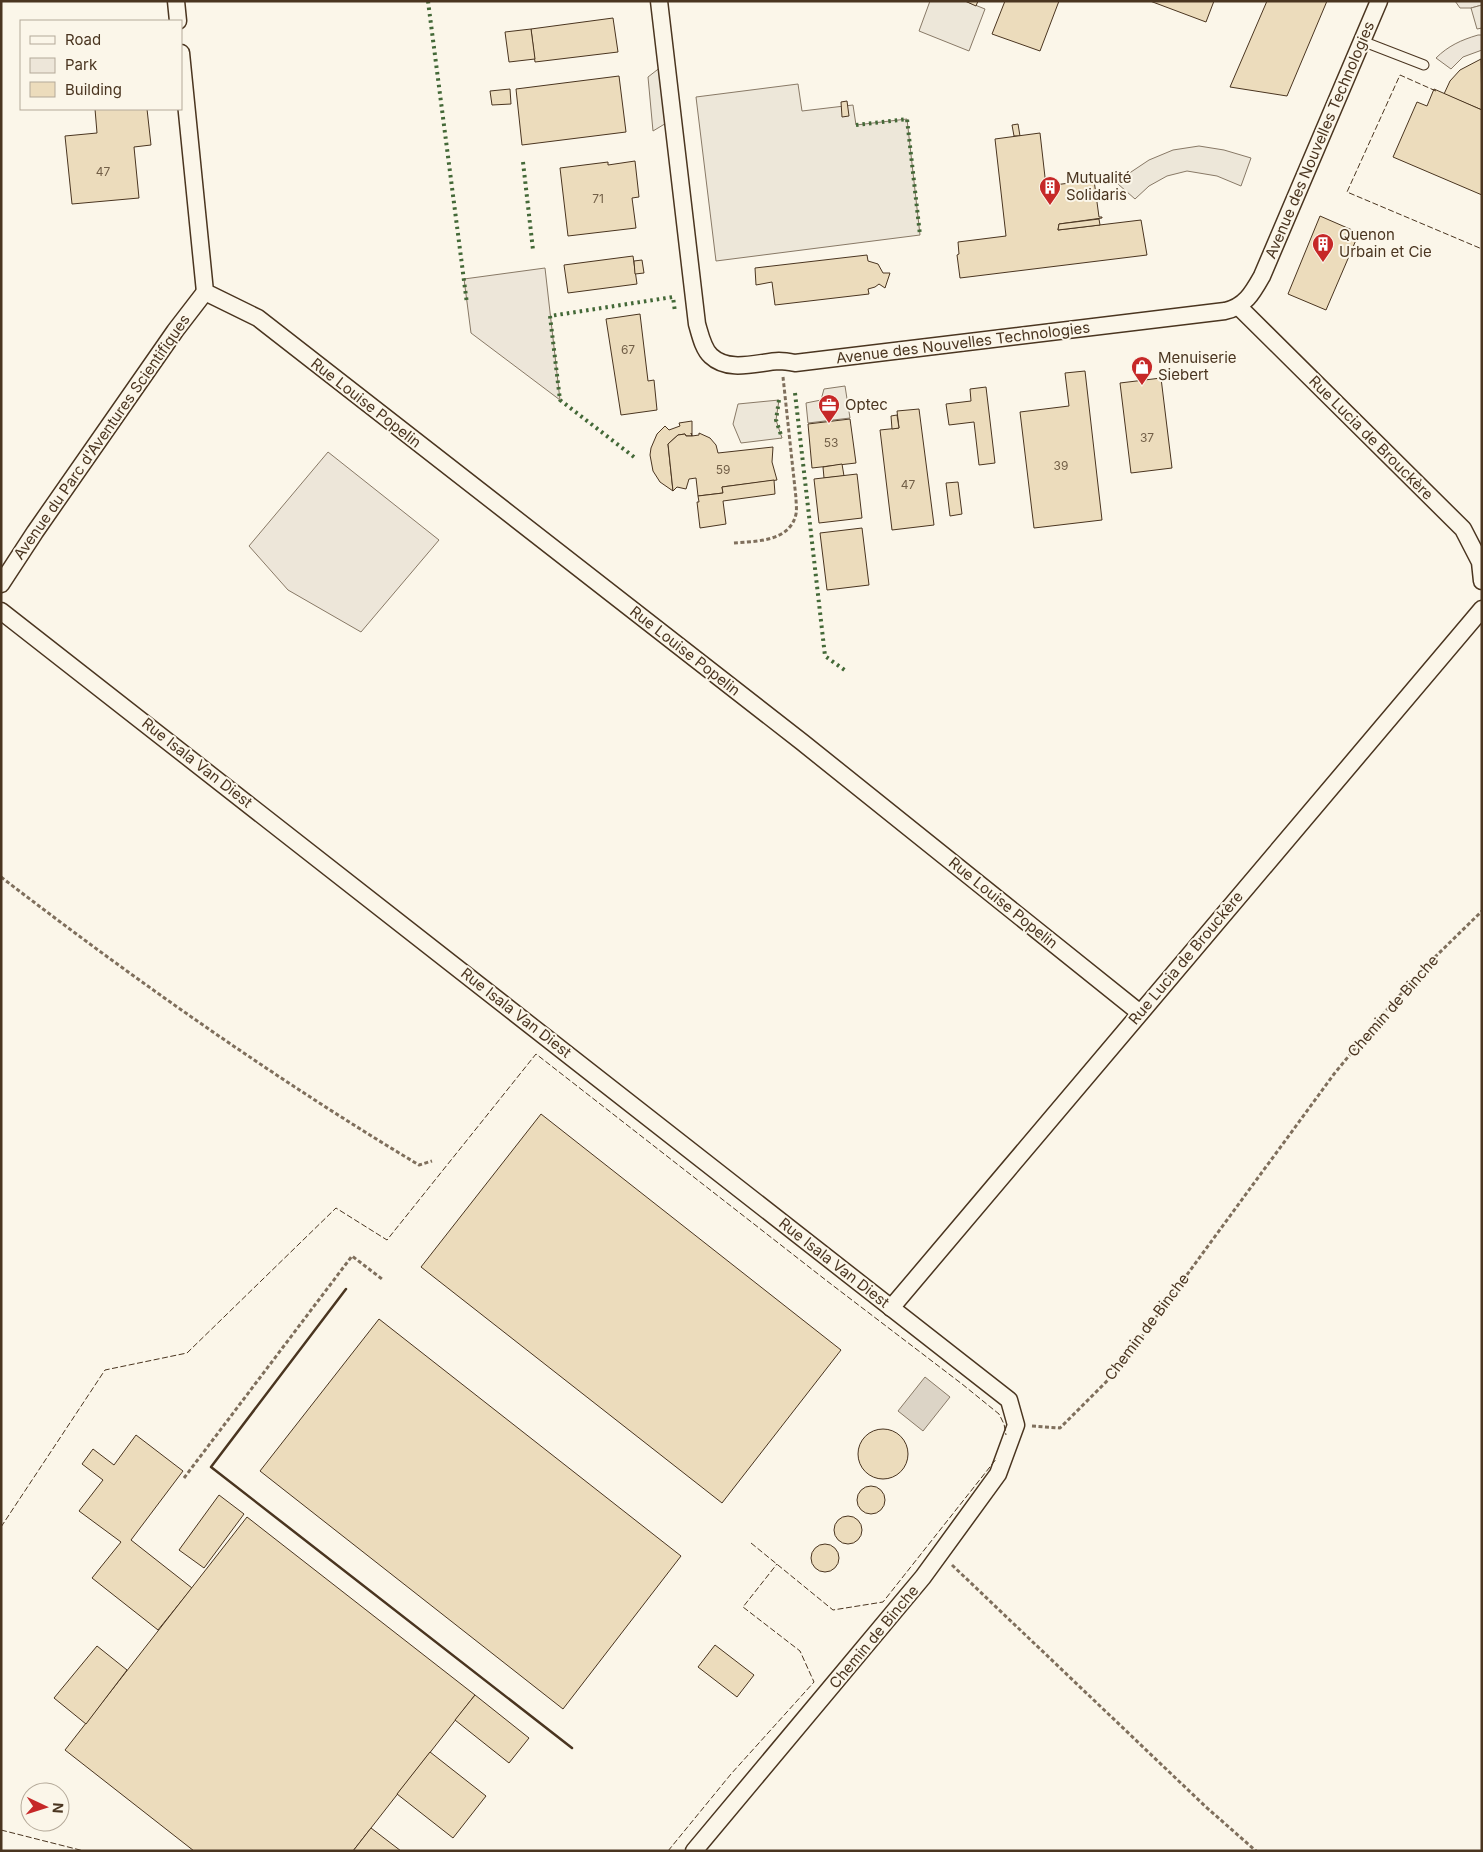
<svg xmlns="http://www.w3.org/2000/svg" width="1483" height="1852" font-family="Inter,sans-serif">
<rect width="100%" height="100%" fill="#fbf6e9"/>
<g fill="#ede6d9" stroke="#887966">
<polygon points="1455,1 1482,1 1482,5 1471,8 1460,8"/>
<path d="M1478,35h4v15l-19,7 -12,12 -15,-11c12,-12 25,-18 42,-23z"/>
<polygon points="545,268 560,400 471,333 464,279"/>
<polygon points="328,452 439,540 361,632 288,590 249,546"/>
</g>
<g fill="#ede7d9" stroke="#887966">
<polygon points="930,1 965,1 985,9 969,51 919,31"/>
<polygon points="1482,5 1482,28 1477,29 1471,8"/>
<polygon points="666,63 673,119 653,131 648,77"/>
<polygon points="798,84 802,111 853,105 856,125 907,119 920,235 716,261 696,97"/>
<polygon points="1199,146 1224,150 1251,158 1241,186 1217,176 1187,171 1167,176 1149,186 1135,199 1118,184 1131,172 1149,160 1173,150"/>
<polygon points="845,386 850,418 808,423 806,403 821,400 824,389"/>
<polygon points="779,400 776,420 782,438 741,443 733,424 738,404"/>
</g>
<polygon fill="#dcd4c6" stroke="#887966" points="925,1377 950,1397 923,1431 898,1411"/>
<g fill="#ecdcbc" stroke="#4a3520">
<polygon points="965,1 978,1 976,6"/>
<polygon points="1005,1 1059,1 1040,51 992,34"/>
<polygon points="1150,1 1214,1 1206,22"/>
<polygon points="1267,1 1327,1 1287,96 1230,87"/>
<polygon points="613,18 618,52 535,62 531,29"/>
<polygon points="531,29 535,59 509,62 505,32"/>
<polygon points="1481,59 1482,110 1444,94 1450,81 1460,70"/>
<polygon points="619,76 626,132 522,145 516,89"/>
<polygon points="510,89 511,104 492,105 490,91"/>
<polygon points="1434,89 1482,110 1482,195 1393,157 1417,102 1427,106"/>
<polygon points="847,101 849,116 842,117 841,102"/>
<polygon points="95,109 147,109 151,145 134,147 139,198 72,204 65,136 97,133"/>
<polygon points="1018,124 1020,136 1014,136 1012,125"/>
<polygon points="1040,133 1046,186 1094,180 1099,217 1102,217 1102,218 1059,224 1058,230 1141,220 1147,255 960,278 957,255 959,254 958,242 1006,236 995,139"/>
<polygon points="635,161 639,197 632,198 636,228 568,236 560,168 608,162 608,165"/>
<polygon points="1320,216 1359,233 1326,310 1288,294"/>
<polygon points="1099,219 1100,225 1058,230 1059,224"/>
<polygon points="867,255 868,261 878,264 883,273 890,273 885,288 879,284 875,287 868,289 869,294 775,305 772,282 756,285 755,268"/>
<polygon points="633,256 637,284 568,293 564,265"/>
<polygon points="642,260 644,273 635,274 634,261"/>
<polygon points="640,314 648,381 654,380 657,410 621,415 606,319"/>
<polygon points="1085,371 1102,520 1034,528 1020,412 1069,406 1065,373"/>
<polygon points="1161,378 1172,468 1131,473 1120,383"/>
<polygon points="986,387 995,463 979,465 974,422 949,425 946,404 971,401 970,389"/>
<polygon points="919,409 934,525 892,530 880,430 899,428 897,411"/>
<polygon points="897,415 899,428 892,429 891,416"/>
<polygon points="850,419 856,463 812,468 808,424"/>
<polygon points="692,421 692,436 686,436 685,434 678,435 668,444 673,491 660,482 653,471 650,455 651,448 657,434 665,426 669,430 680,426 679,423"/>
<polygon points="691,433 692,436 699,435 699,433 710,438 716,445 718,453 773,447 772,462 777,480 722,487 723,493 698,496 696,478 689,479 686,489 677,487 673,491 668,444 678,435 685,434 686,436 692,436"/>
<polygon points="842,464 844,476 824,478 823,467"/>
<polygon points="857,474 862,518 819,523 814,479"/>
<polygon points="774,480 775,494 723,501 726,524 700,528 697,502 699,502 698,496 723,493 722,487"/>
<polygon points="958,482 962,514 950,516 946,483"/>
<polygon points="862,528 869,585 827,590 820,533"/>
<polygon points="541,1114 841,1350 722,1503 421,1267"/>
<polygon points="379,1319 681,1556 563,1709 260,1471"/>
<circle cx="883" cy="1454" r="25"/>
<polygon points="136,1435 183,1471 131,1540 192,1588 158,1630 92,1578 121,1542 79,1511 103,1480 82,1464 93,1449 114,1465"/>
<circle cx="871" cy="1500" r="14"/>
<polygon points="219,1495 244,1514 204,1568 179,1550"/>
<circle cx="848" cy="1530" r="14"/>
<polygon points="247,1517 475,1695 353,1851 194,1851 65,1750"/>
<circle cx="825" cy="1558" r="14"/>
<polygon points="715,1645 754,1675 737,1697 698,1667"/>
<polygon points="97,1646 127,1670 86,1724 54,1698"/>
<polygon points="475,1695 529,1738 509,1763 455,1720"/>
<polygon points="430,1752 486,1796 453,1838 397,1794"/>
<polygon points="371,1828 401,1851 353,1851"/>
</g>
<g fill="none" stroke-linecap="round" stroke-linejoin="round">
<g stroke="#4a3520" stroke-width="11">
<polyline id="service" points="1362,41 1424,65"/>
</g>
<g stroke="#4a3520" stroke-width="19">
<g id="minor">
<polyline points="176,1 178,21"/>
<path d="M659,1l38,323c3,10 6,25 14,32 18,17 47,6 68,5 6,0 11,1 16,2l430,-52c20,-4 28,-19 37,-35l117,-275"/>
<polyline points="181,53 205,292 258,318 802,742 1140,1013"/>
<polyline points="1239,307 1463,529 1480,562 1482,581"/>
<polyline points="1,584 35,532 175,331 205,292"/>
<polyline points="1,611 1009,1400 1016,1425 998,1474 923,1577 694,1851"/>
<polyline points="891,1308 1482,609"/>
</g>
</g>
<g stroke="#7f6f5c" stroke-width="3" stroke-dasharray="4 2.5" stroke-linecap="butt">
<path d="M734,543c22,-2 56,-1 62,-29 1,-5 0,-11 0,-16l-13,-121"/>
<path d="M1,877c134,103 273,201 418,288l13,-4"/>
<polyline points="1032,1426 1060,1428 1115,1373 1334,1074 1389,1007 1434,958 1482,911"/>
<polyline points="184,1478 352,1256 382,1279"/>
<polyline points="952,1565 1206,1807 1256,1851"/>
</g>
<use href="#service" stroke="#fbf6e9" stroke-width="9"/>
<use href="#minor" stroke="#fbf6e9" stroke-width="16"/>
<g stroke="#436837" stroke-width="4" stroke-dasharray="2.5 4" stroke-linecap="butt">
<polyline points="428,1 467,304"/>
<polyline points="856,125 907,119 920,235"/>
<polyline points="523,162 533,250"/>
<polyline points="795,393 825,656 846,671"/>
<polyline points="779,400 776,420 782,438"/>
<polyline points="634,457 560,400 550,316 673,297 675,312"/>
</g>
<g stroke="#4a3520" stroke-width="1" stroke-dasharray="6 2.5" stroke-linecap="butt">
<polyline points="1436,91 1400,75 1347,192 1482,249"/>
<polyline points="1,1527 105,1370 187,1353 336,1208 387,1240 536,1054 827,1281 962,1384 999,1414 1004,1424 1006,1435"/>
<polyline points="751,1543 833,1610 883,1602 997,1458"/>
<polyline points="1,1830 84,1851"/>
<polyline points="668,1851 731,1774 814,1682 800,1651 743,1607 777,1564"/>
</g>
<polyline stroke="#4a3520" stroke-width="2.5" points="346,1289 211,1467 572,1748"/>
</g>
<defs>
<g id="building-pin" transform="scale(1.125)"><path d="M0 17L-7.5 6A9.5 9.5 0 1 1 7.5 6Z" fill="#c62828" stroke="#fbf6e9"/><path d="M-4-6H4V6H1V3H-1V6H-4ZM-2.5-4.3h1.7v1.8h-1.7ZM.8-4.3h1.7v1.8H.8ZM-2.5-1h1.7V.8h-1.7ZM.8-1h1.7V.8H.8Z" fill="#fff"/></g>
<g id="shop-pin" transform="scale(1.125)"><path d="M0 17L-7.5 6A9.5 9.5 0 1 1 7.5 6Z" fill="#c62828" stroke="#fbf6e9"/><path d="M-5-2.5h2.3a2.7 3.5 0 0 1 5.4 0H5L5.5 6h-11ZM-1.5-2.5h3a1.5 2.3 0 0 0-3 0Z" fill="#fff"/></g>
<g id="office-pin" transform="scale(1.125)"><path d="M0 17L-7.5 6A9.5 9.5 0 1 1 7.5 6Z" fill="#c62828" stroke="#fbf6e9"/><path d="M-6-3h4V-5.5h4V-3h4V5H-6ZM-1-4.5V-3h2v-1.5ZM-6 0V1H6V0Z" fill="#fff"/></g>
</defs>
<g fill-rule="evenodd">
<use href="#building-pin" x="1050" y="187"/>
<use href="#building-pin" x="1323" y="244"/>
<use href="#shop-pin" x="1142" y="367"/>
<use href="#office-pin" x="829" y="405"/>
</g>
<g text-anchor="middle" stroke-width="4" stroke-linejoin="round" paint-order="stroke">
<g font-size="12" fill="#725f47">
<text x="103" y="176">47</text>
<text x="598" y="203">71</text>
<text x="628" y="354">67</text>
<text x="1147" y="442">37</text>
<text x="831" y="447">53</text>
<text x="1061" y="470">39</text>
<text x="723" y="474">59</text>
<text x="908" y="489">47</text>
</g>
<g font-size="15" fill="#4a3520" stroke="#fbf6e9">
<text transform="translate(1320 140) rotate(-67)" y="5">Avenue des Nouvelles Technologies</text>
<text transform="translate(963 343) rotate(-7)" y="5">Avenue des Nouvelles Technologies</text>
<text transform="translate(366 403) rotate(38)" y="5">Rue Louise Popelin</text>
<text transform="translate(102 437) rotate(-55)" y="5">Avenue du Parc d'Aventures Scientifiques</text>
<text transform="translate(1371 438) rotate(45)" y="5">Rue Lucia de Brouckère</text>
<text transform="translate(685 651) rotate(38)" y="5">Rue Louise Popelin</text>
<text transform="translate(197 763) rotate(38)" y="5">Rue Isala Van Diest</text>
<text transform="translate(1003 903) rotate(39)" y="5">Rue Louise Popelin</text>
<text transform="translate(1186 958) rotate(-50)" y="5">Rue Lucia de Brouckère</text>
<text transform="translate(1393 1006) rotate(-49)" y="5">Chemin de Binche</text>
<text transform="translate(516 1013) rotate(38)" y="5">Rue Isala Van Diest</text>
<text transform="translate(834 1263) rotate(38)" y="5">Rue Isala Van Diest</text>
<text transform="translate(1147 1327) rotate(-53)" y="5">Chemin de Binche</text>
<text transform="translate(874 1637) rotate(-50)" y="5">Chemin de Binche</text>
</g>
<g font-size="15" fill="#4a3520" stroke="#fbf6e9" text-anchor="start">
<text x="1066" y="183">Mutualité<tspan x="1066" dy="17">Solidaris</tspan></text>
<text x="1339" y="240">Quenon<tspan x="1339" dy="17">Urbain et Cie</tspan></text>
<text x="1158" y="363">Menuiserie<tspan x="1158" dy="17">Siebert</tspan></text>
<text x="845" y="410">Optec</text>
</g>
</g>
<rect width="1483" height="1852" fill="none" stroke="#4a3520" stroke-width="5"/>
<rect x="20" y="20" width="162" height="90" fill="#fbf6e9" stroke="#b4a999"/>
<rect x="30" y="36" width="25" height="8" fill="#fbf6e9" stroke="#b4a999"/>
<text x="65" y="45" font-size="15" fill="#4a3520">Road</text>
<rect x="30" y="58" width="25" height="15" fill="#ede6d9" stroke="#b4a999"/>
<text x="65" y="70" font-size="15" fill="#4a3520">Park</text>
<rect x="30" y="82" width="25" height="15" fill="#ecdcbc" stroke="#b4a999"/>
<text x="65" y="95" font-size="15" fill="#4a3520">Building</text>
<g transform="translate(45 1807) rotate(94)"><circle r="24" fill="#fbf6e9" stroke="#b4a999"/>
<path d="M0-4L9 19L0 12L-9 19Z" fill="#c62828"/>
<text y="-8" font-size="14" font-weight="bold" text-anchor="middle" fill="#4a3520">N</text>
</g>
</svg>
